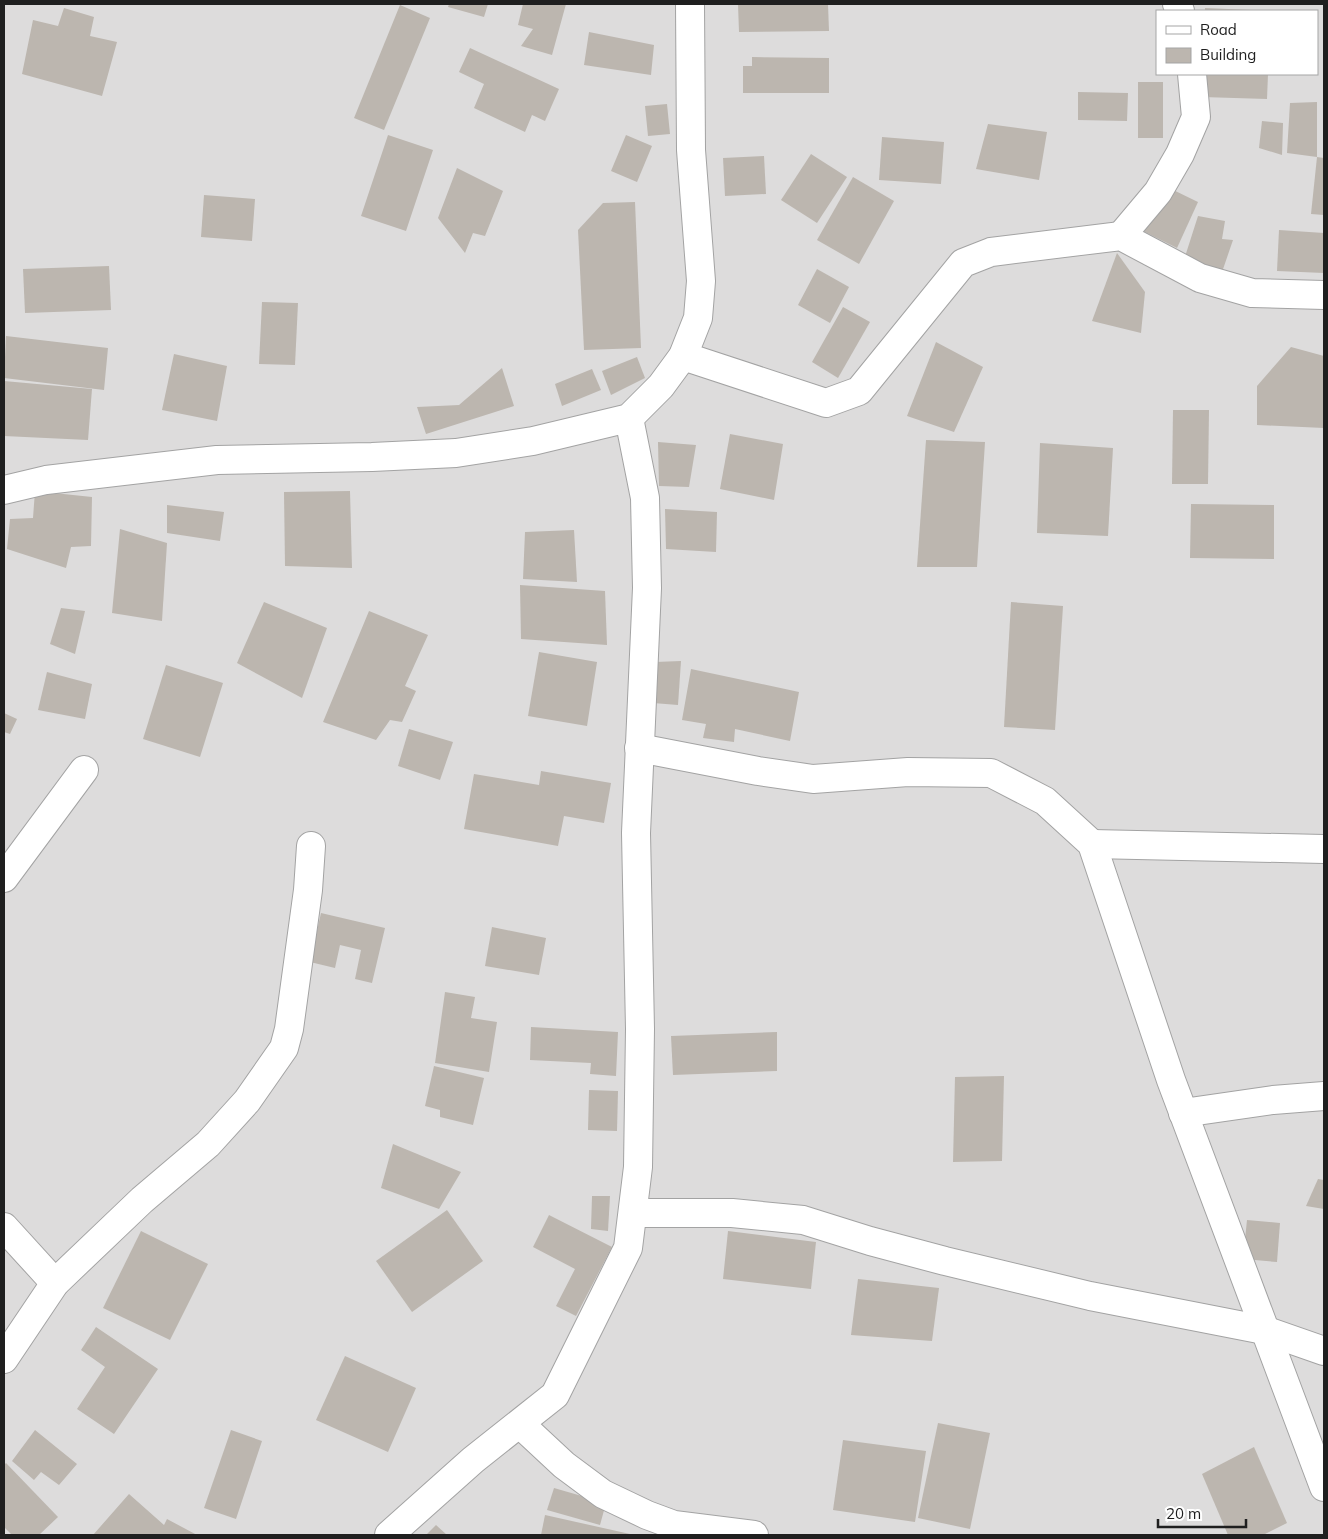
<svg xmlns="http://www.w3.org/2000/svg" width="1328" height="1539" font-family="Mulish,sans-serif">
<rect width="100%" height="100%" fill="#efede6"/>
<path fill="#dddcdc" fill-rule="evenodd" d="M4,4h1320v1531h-1320zM1157,11h160v63h-160z"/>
<g fill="#bcb6af">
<polygon points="449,4 488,4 484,17 448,7"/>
<polygon points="523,4 566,4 552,55 521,46 533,29 518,25"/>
<polygon points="738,4 828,4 829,31 739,32"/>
<polygon points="400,5 430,18 384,130 354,118"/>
<polygon points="64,8 94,17 90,36 117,42 102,96 22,74 33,20 58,26"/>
<polygon points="1205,8 1251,10 1251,11 1205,11"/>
<polygon points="589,32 654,45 651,75 584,65"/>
<polygon points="470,48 559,89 545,121 532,115 525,132 474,108 484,84 459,72"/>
<polygon points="752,57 829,58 829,93 743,93 743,66 752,66"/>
<polygon points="1203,74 1268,74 1267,99 1202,97"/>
<rect x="1138" y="82" width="25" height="56"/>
<polygon points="1078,92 1128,93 1127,121 1078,120"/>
<polygon points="1317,102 1317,157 1287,153 1290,103"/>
<polygon points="667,104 670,134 648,136 645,106"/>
<polygon points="1262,121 1283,123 1282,155 1259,148"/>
<polygon points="988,124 1047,132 1039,180 976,169"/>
<polygon points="388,135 433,150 406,231 361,216"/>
<polygon points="626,135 652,146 637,182 611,171"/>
<polygon points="882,137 944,142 941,184 879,180"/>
<polygon points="811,154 847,177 817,223 781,200"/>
<polygon points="764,156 766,194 725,196 723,158"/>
<polygon points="1317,157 1324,158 1324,215 1311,214"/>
<polygon points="457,168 503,191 485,236 473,233 465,253 438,218"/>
<polygon points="853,177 894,201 859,264 817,240"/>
<polygon points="1163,185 1198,202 1177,248 1141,230"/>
<polygon points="204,195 255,199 252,241 201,237"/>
<polygon points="635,202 641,348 584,350 578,230 603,203"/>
<polygon points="1198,216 1225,221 1222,239 1233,240 1221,275 1183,263"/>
<polygon points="1279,230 1324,233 1324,273 1277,271"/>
<polygon points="1117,253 1145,292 1141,333 1092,321"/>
<polygon points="109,266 111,310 25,313 23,269"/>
<polygon points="817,269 849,287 830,323 798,305"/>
<polygon points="262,302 298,303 295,365 259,364"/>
<polygon points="843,307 870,322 838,378 812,362"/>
<polygon points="6,336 108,348 104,390 4,378"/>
<polygon points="936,342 983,367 954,432 907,416"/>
<polygon points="1291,347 1324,356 1324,428 1257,425 1257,386"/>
<polygon points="174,354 227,366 217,421 162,410"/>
<polygon points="637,357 645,378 611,395 602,371"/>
<polygon points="502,368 514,406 426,434 417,407 459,405"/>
<polygon points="592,369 601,390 562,406 555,384"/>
<polygon points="4,381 92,389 88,440 4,436"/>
<polygon points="1173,410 1209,410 1208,484 1172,484"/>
<polygon points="730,434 783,444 774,500 720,489"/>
<polygon points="926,440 985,442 977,567 917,567"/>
<polygon points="658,442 696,445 689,487 659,486"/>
<polygon points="1040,443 1113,448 1108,536 1037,533"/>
<polygon points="35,491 92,497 91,546 71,547 66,568 7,549 10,519 33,518"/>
<polygon points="350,491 352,568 285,566 284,492"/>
<polygon points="1191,504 1274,505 1274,559 1190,558"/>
<polygon points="167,505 224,512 220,541 167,533"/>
<polygon points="665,509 717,512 716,552 666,549"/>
<polygon points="120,529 167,543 162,621 112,613"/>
<polygon points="574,530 577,582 523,579 525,532"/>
<polygon points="520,585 605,591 607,645 521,639"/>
<polygon points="264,602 327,628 302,698 237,663"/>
<polygon points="1011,602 1063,606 1055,730 1004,727"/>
<polygon points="61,608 85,611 75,654 50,644"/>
<polygon points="369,611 428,635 405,686 416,691 402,722 390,720 376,740 323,722"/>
<polygon points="539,652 597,662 587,726 528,716"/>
<polygon points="681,661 678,705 653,703 655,662"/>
<polygon points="166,665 223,683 200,757 143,739"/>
<polygon points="691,669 799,692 790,741 735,729 734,742 703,738 706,724 682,720"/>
<polygon points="47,672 92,684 85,719 38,710"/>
<polygon points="4,713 17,719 10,734 4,732"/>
<polygon points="409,729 453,742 440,780 398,766"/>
<polygon points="541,771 611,783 604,823 564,816 558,846 464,829 474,774 539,785"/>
<polygon points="321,913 385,928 372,983 355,979 361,950 340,945 335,968 310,962"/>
<polygon points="492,927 546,938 539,975 485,966"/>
<polygon points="445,992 475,997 471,1018 497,1022 489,1072 435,1063"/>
<polygon points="531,1027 618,1032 616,1076 590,1074 591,1063 530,1060"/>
<polygon points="777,1032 777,1071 673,1075 671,1036"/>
<polygon points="434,1066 484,1078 473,1125 440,1117 440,1110 425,1106"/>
<polygon points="1004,1076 1002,1161 953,1162 955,1077"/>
<polygon points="589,1090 618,1091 617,1131 588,1130"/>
<polygon points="393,1144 461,1172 439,1209 381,1188"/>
<polygon points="1318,1179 1324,1180 1324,1209 1306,1206"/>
<polygon points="592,1196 610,1196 608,1231 591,1229"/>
<polygon points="447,1210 483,1261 412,1312 376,1261"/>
<polygon points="549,1215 612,1247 576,1316 556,1306 575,1269 533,1247"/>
<polygon points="1247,1220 1280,1223 1277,1262 1243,1259"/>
<polygon points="141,1231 208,1264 170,1340 103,1308"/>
<polygon points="728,1231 816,1242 811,1289 723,1279"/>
<polygon points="858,1279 939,1288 932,1341 851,1335"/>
<polygon points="96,1327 158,1369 114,1434 77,1409 105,1367 81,1350"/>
<polygon points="345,1356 416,1388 388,1452 316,1420"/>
<polygon points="938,1423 990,1433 970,1529 918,1518"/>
<polygon points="35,1430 77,1464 59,1485 41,1472 34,1480 12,1461"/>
<polygon points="231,1430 262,1441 236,1519 204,1508"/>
<polygon points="843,1440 926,1451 915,1522 833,1510"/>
<polygon points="1254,1447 1287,1523 1263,1535 1228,1535 1202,1474"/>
<polygon points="6,1463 58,1517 39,1535 12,1535 4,1527 4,1465"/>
<polygon points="554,1488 606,1503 600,1525 547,1510"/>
<polygon points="129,1494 164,1525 167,1519 197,1535 93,1535"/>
<polygon points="545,1515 630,1534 630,1535 541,1535"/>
<polygon points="436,1525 447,1535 426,1535"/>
</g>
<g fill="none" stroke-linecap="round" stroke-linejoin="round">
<g stroke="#a3a3a3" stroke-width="30">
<g id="street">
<polyline points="1177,4 1180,11"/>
<polyline points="1121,236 1158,192 1180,154 1196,117 1192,74"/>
<polyline points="683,356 826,403 859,391 963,263 991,252 1121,236 1200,278 1252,293 1324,295"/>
<polyline points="4,490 46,480 217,460 372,457 456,453 533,441 629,418 661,386 683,356 698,318 701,281 691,150 690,4"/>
<polyline points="639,748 758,771 813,779 908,772 991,773 1045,801 1092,844 1171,1080 1324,1487"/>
<polyline points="1092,844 1324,849"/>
<polyline points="4,878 84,770"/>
<polyline points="1183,1113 1273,1100 1324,1096"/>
<polyline points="633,1213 732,1213 803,1220 870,1241 945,1261 1090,1296 1264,1330 1324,1351"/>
<polyline points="4,1227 55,1283"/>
<polyline points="4,1359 55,1283 142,1200 208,1144 247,1101 284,1048 289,1029 308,890 311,846"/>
<polyline points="520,1424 564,1465 603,1494 647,1515 674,1525 754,1535"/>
<polyline points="389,1535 473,1460 555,1395 628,1248 638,1167 640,1029 636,833 647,588 645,498 629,418"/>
</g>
</g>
<use href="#street" stroke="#fff" stroke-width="28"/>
</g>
<rect width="1328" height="1539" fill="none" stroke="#1f1f1f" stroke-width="10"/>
<rect x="1156" y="10" width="162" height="65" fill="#ffffff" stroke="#a5a5a5"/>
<rect x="1166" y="26" width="25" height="8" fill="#ffffff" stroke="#a5a5a5"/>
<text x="1200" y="35" font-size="15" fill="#1f1f1f">Road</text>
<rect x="1166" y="48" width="25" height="15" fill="#bcb6af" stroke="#a5a5a5"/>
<text x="1200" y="60" font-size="15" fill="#1f1f1f">Building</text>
<path d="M1158 1519v8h88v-8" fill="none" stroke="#1f1f1f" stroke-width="2.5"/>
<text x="1166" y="1519" font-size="15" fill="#1f1f1f" stroke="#ffffff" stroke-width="4" paint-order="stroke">20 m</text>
</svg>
